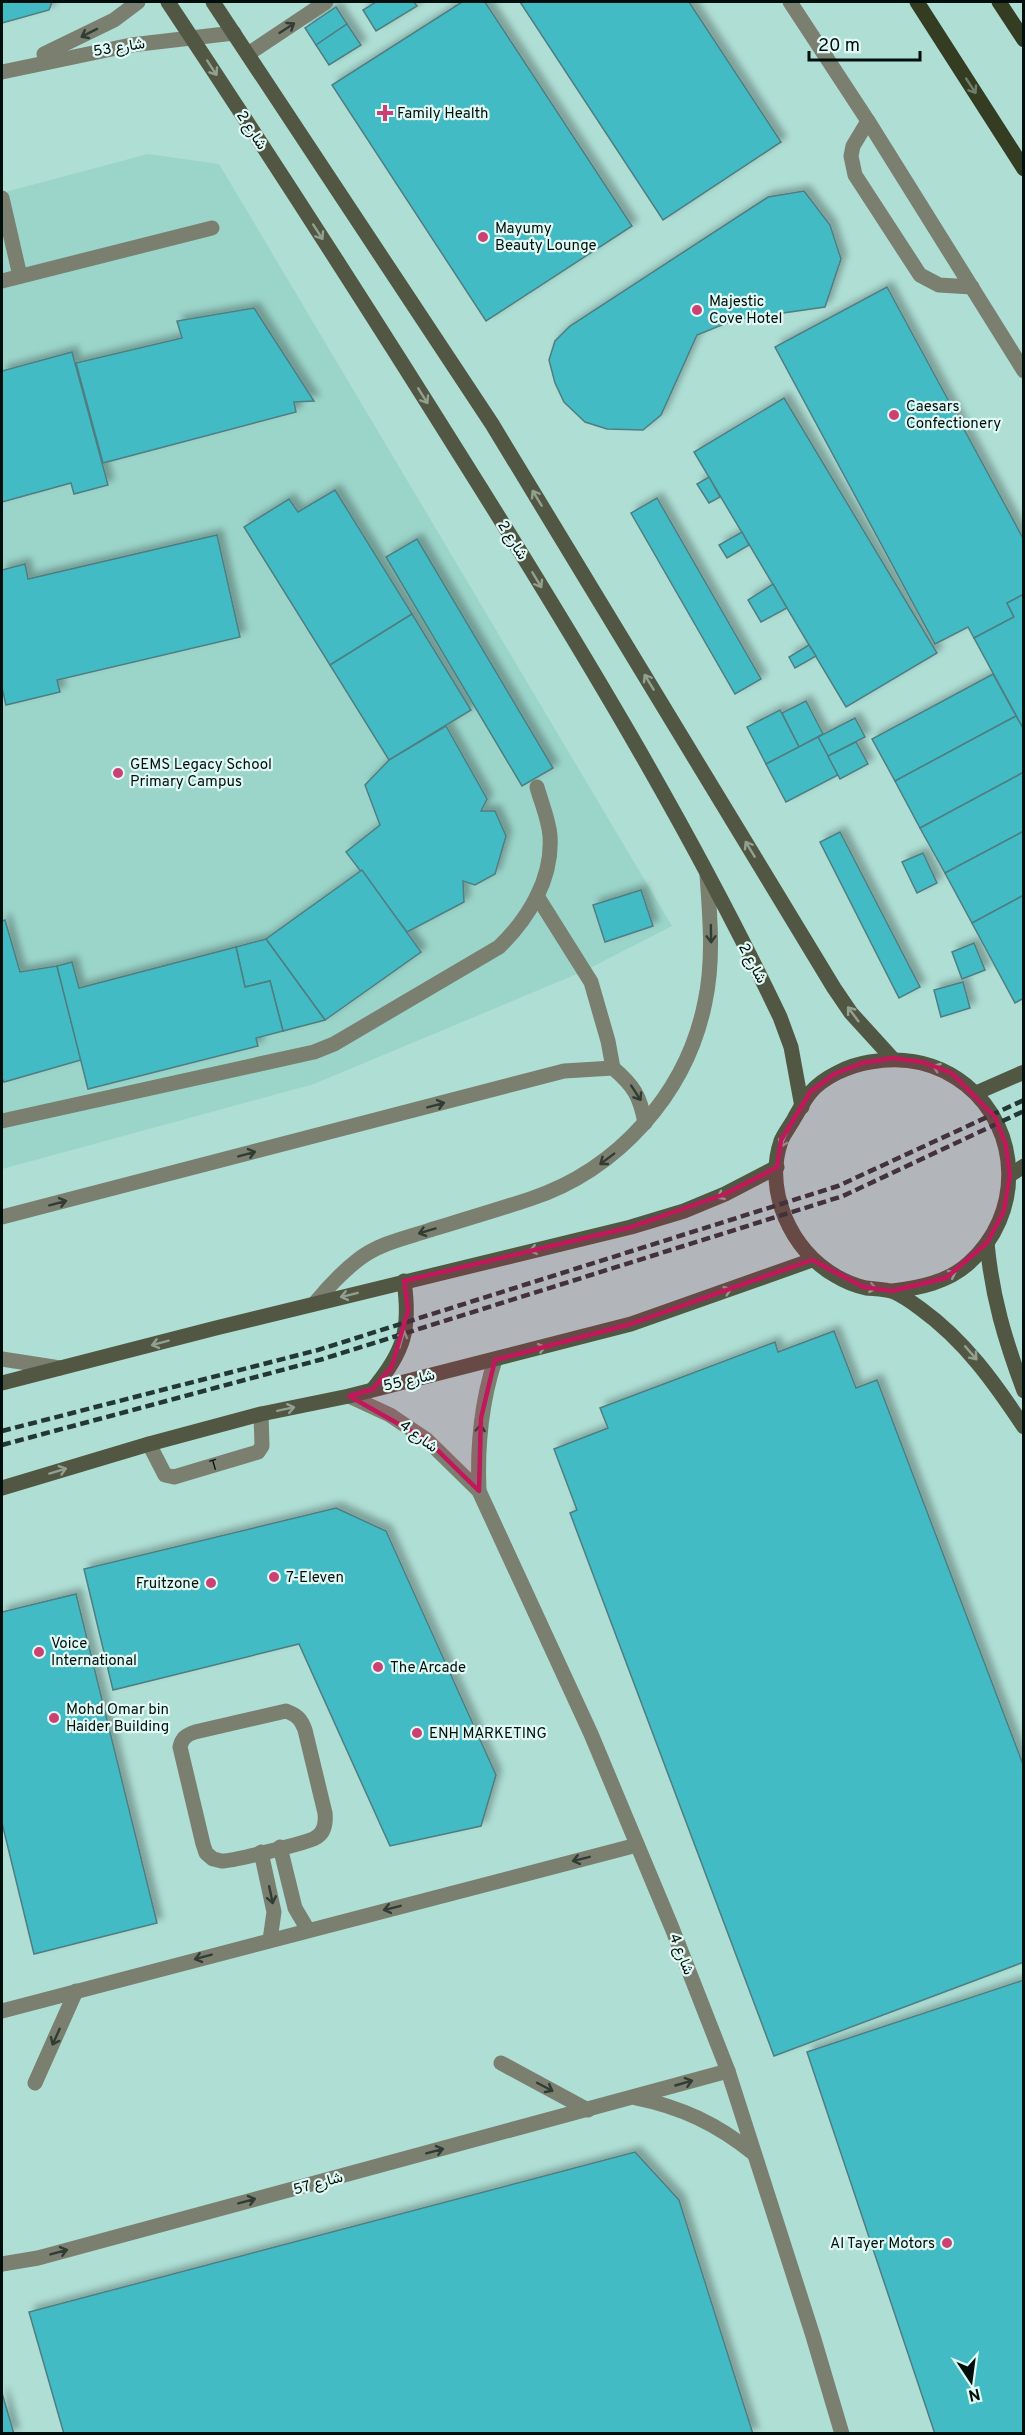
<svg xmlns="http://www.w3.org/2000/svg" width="1025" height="2435" font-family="Overpass,Vazirmatn,sans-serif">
<defs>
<filter id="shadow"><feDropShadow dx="5.5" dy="-5.5" stdDeviation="3" flood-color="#0004"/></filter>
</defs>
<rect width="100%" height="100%" fill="#aeded4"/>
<polygon fill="#9bd4c9" points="148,154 219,164 672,926 584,971 314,1084 2,1169 2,193"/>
<g fill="#43bbc4" stroke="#4f7e82" stroke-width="1.5" filter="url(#shadow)">
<polygon points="2,2 52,2 49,10 2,23"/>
<polygon points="376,2 414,2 417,6 376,31 363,10"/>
<polygon points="462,2 485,2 632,226 486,321 332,85"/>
<polygon points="520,2 689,2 781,142 663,220"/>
<polygon points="336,7 347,24 316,45 305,28"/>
<polygon points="347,24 361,45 329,65 316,45"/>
<polygon points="804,191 830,225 841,259 825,307 734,320 697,335 661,415 643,430 607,429 585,422 564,402 555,383 549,360 555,341 570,326 768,197"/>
<polygon points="887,287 1024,540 1024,594 1007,603 1014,617 974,638 968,627 935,644 775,347"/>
<polygon points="254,308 314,401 294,402 296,412 103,463 76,363 182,338 177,321"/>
<polygon points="72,352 108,485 74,494 71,483 2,502 2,371"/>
<polygon points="784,398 937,653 846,707 694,452"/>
<polygon points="709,477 720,497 709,503 697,484"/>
<polygon points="335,490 412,614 330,665 244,527 289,499 298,512"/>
<polygon points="657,498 761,679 735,694 631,513"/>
<polygon points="742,532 749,545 727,558 719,545"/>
<polygon points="217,535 240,637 57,680 60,692 6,705 2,688 2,570 25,564 28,579"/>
<polygon points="417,539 553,768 522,786 386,557"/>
<polygon points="773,584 787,608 761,622 748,600"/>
<polygon points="1024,594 1024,730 974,638 1014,617 1007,603"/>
<polygon points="412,614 471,710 389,760 330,665"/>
<polygon points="809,645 816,656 795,668 789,657"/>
<polygon points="993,674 1016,716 895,781 872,739"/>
<polygon points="806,701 823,734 799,747 782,713"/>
<polygon points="780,710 799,747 766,764 747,727"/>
<polygon points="1016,716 1024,730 1024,772 920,828 895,781"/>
<polygon points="855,718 865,737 828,756 818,737"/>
<polygon points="446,726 487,799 481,811 495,811 506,836 495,874 475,885 463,881 464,902 407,932 346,852 380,825 365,785 389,760"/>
<polygon points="818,737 838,775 786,802 766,764"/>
<polygon points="856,742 868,764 840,779 828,756"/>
<polygon points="1024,772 1024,831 945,873 920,828"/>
<polygon points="1024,831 1024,895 972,923 945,873"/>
<polygon points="840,832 920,987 899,998 820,842"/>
<polygon points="923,853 937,883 917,893 902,862"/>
<polygon points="362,870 421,952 325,1020 266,939"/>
<polygon points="641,890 653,926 605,942 593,905"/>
<polygon points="1024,895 1024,998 1015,1003 972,923"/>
<polygon points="5,920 20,972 57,966 81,1060 4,1082 2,1078 2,921"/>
<polygon points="266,939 325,1020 283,1031 270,981 245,987 236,947"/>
<polygon points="974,943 985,970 962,979 952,952"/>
<polygon points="236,947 245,987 270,981 283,1031 256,1038 258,1046 88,1089 57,966 72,962 79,988"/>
<polygon points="963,982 970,1008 941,1017 934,990"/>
<polygon points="834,1331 856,1388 877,1380 1024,1767 1024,1962 774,2056 570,1513 577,1510 554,1449 608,1428 600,1408 775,1342 778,1352"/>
<polygon points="336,1508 386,1531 496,1775 481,1826 390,1846 299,1644 113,1690 84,1569"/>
<polygon points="76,1594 157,1923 34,1954 2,1823 2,1612"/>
<polygon points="1024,1980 1024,2434 935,2434 807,2052"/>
<polygon points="635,2152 679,2200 753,2434 64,2434 29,2312"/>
<polygon points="2,2393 14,2434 2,2434"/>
</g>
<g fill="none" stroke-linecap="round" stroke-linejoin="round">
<g stroke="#7a7f70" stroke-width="15">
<polyline points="790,2 868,121 1024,371"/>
<polyline points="44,54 114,20 138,2"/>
<polyline points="248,54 326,2"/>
<polyline points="2,72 131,45 234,33"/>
<polyline points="868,121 853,146 851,156 855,175 920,275 939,285 972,287"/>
<polyline points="2,198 20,276"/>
<polyline points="2,281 212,228"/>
<polyline points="537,896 591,982 608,1041 613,1068"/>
<path d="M2,1121l312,-69 20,-8 165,-97c29,-28 54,-68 51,-111 -1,-16 -9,-34 -13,-49"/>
<path d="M2,1217l562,-146 49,-3c21,18 27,28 32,55"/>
<path d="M315,1303c13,-16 27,-31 44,-44 21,-16 47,-21 71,-29 33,-10 67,-20 100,-31 88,-29 157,-106 175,-197 9,-42 5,-84 2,-127"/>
<polyline points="2,1359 60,1368"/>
<path id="s1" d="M149,1444l16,31 9,2 84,-25 4,-6 -1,-32"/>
<path d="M286,1711c11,4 15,8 19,19l20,83c1,10 0,20 -10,25 -9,5 -82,23 -93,23 -1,0 -8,-2 -9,-2l-7,-6 -3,-9 -23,-97c2,-9 6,-12 15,-15z"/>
<polyline points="280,1847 295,1908 308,1930"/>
<polyline points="261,1852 274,1912 270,1940"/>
<polyline points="2,2011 637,1845"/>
<polyline points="501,2063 588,2110"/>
<polyline points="35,2083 76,1991"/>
</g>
<g stroke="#7a7f70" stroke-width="15">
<polyline points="349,1396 390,1415 427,1440 479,1491 591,1734 672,1928 728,2071 813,2336 842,2434"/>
<path d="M479,1491c-2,-45 2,-88 16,-131"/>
<path d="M636,2098c45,9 81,26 117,55"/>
<polyline points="2,2264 38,2258 728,2071"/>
</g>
<g stroke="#515742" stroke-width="15">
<path d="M168,2c101,152 200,306 297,461 113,180 224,363 315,554l11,30 11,60"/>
<polyline points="213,2 492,424 834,988 851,1013 892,1058"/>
<polyline points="976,1093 1024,1072"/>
<polyline points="1010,1175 1024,1166"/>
<path d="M987,1243c5,54 18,97 37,148"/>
<path d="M892,1291c28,-3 56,-9 77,-28 54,-48 53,-133 -3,-178 -29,-23 -60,-29 -96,-23 -20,3 -47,15 -60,31 -6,7 -10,16 -15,24 -4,8 -11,16 -14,24 -17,50 10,110 55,135 8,5 21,10 30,12 9,1 19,1 28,4 9,4 19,11 27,17 44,32 73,73 103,118"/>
<polyline points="2,1383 216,1328 631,1227 684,1211 725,1194 777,1167"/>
<path d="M373,1389c31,-37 38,-60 31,-108"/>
<polyline points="2,1488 149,1444 261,1414 349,1396 631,1324 812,1260"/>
</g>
<g stroke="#343c22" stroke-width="15">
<polyline points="917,2 1024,169"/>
<polyline points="999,2 1024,40"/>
</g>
<g stroke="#233834" stroke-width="4.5" stroke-dasharray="9 4.5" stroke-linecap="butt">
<polyline points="2,1431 318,1350 838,1186 1024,1100"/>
<polyline points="2,1445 323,1359 843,1196 1024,1111"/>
</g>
</g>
<defs><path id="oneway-shaft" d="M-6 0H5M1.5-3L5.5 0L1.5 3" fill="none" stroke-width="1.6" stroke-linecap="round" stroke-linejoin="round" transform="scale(1.5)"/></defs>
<g stroke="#313c34">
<use href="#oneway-shaft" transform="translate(287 28) rotate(-33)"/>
<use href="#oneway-shaft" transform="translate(89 33) rotate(153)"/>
<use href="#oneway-shaft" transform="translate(711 934) rotate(89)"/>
<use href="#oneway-shaft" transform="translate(636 1093) rotate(57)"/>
<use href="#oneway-shaft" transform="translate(436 1105) rotate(-15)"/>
<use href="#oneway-shaft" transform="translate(247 1154) rotate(-15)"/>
<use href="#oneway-shaft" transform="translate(607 1159) rotate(143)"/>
<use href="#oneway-shaft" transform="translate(58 1203) rotate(-15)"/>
<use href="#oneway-shaft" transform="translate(427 1231) rotate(163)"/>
<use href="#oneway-shaft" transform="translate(480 1433) rotate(-86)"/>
<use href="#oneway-shaft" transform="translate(581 1859) rotate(166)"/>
<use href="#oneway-shaft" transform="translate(271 1895) rotate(78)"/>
<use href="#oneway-shaft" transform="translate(392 1908) rotate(166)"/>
<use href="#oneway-shaft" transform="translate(203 1957) rotate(165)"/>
<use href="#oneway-shaft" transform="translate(56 2037) rotate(114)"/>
<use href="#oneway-shaft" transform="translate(684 2083) rotate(-16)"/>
<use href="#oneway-shaft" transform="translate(545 2087) rotate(28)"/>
<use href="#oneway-shaft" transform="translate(435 2151) rotate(-15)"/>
<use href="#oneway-shaft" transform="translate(247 2201) rotate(-15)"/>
<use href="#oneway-shaft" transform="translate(59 2252) rotate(-15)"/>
</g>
<g stroke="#92a092">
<use href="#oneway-shaft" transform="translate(212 68) rotate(57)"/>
<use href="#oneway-shaft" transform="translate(318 232) rotate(57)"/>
<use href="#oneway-shaft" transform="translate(423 396) rotate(58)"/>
<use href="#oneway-shaft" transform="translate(537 498) rotate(-121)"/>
<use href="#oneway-shaft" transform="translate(537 580) rotate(59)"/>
<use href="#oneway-shaft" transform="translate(649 682) rotate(-121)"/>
<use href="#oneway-shaft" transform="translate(750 849) rotate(-121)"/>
<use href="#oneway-shaft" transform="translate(853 1014) rotate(-127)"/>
<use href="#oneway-shaft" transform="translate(941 1069) rotate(-158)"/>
<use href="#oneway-shaft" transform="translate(784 1139) rotate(113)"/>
<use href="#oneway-shaft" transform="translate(725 1194) rotate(155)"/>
<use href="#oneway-shaft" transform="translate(538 1249) rotate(167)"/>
<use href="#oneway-shaft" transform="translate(948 1276) rotate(-28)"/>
<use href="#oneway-shaft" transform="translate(868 1287) rotate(12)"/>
<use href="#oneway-shaft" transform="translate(723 1292) rotate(-20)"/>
<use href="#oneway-shaft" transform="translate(349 1295) rotate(166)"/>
<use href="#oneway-shaft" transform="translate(402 1339) rotate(-74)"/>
<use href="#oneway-shaft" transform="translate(160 1343) rotate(165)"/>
<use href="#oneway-shaft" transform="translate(537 1349) rotate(-15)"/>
<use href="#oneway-shaft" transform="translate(971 1353) rotate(49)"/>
<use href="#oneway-shaft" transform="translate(286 1409) rotate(-12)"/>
<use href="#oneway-shaft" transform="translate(58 1471) rotate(-17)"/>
</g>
<use stroke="#717e6c" href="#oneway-shaft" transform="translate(971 86) rotate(57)"/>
<path fill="#c2185b" fill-opacity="0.2" stroke="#c2185b" stroke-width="4.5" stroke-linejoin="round" d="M892,1058l31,4 29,11 43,44 11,28 4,30 -6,36 -17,32 -41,35 -54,13 -29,-4 -51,-27 -181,64 -136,36 -14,58 -2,73 -52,-51 -78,-44 24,-7 19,-23 16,-56 -4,-29 227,-54 94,-33 52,-27 4,-27 29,-48 24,-18 28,-11z"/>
<g fill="#cc4074" stroke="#e1f9f4" stroke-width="2">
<path d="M382 104h6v6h6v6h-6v6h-6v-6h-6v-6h6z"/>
<circle cx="483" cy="237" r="6"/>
<circle cx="697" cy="310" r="6"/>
<circle cx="894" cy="415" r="6"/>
<circle cx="118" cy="773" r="6"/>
<circle cx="274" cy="1577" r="6"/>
<circle cx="211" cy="1583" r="6"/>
<circle cx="39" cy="1652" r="6"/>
<circle cx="378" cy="1667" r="6"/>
<circle cx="54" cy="1718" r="6"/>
<circle cx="417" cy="1733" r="6"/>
<circle cx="947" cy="2243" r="6"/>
</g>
<g text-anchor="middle" stroke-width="4.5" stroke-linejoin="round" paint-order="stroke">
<g font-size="15" fill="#010f0c" stroke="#e1f9f4">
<text transform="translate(119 47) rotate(-9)" y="5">شارع 53</text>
<text transform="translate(252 130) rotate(57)" y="5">شارع 2</text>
<text transform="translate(513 540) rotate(58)" y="5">شارع 2</text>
<text transform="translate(753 963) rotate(62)" y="5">شارع 2</text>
<text transform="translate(409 1380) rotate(-13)" y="5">شارع 55</text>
<text transform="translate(419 1436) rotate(37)" y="5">شارع 4</text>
<text dy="5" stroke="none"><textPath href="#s1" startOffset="86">T</textPath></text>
<text transform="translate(682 1954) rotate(69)" y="5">شارع 4</text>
<text transform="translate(318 2183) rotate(-15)" y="5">شارع 57</text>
</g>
<g font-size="15" fill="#010f0c" stroke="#e1f9f4" text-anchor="start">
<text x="397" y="118">Family Health</text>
<text x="495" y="233">Mayumy<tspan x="495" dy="17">Beauty Lounge</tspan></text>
<text x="709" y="306">Majestic<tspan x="709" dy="17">Cove Hotel</tspan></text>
<text x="906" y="411">Caesars<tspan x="906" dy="17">Confectionery</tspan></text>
<text x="130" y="769">GEMS Legacy School<tspan x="130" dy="17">Primary Campus</tspan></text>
<text x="286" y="1582">7-Eleven</text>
<text x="199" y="1588" text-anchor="end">Fruitzone</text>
<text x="51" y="1648">Voice<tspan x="51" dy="17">International</tspan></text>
<text x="390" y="1672">The Arcade</text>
<text x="66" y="1714">Mohd Omar bin<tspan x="66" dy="17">Haider Building</tspan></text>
<text x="429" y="1738">ENH MARKETING</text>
<text x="935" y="2248" text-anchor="end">Al Tayer Motors</text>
</g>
</g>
<rect width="1025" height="2435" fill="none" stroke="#010f0c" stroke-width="6"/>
<g transform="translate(971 2381) rotate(167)" stroke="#e1f9f4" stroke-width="4.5" paint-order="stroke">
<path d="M0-4.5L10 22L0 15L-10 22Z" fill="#010f0c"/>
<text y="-9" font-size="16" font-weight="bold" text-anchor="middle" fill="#010f0c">N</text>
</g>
<path d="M809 51v9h111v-9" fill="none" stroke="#010f0c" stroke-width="3"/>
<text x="818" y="51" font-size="18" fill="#010f0c" stroke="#e1f9f4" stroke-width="4.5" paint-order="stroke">20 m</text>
</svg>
